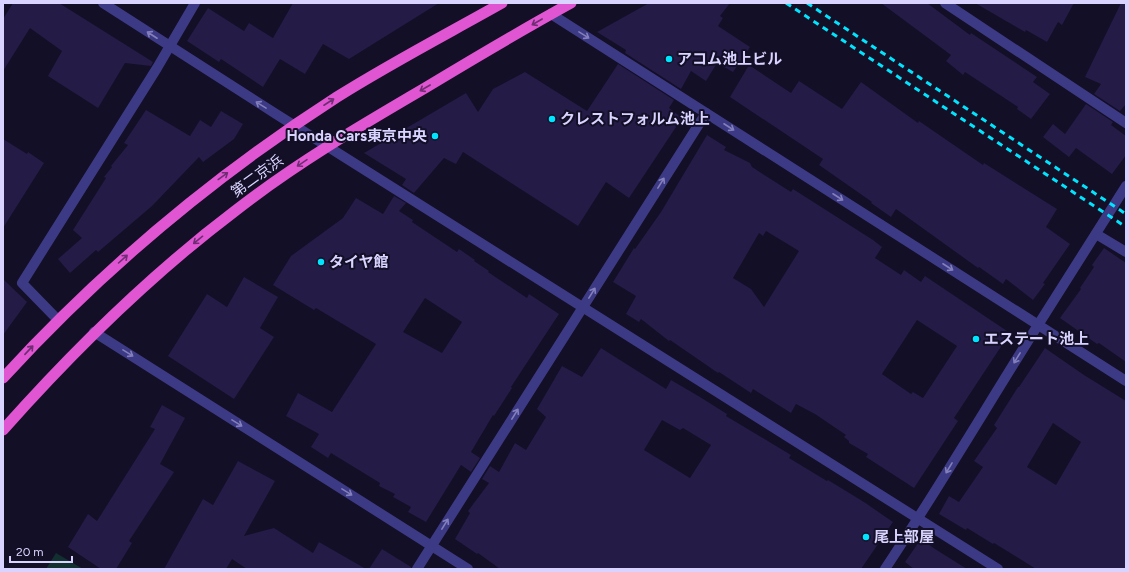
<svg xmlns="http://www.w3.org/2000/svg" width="1129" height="572" font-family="Figtree,'Noto Sans JP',sans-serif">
<rect width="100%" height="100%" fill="#130f26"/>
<polygon fill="#12302f" points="56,553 83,569 46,569"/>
<g fill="#241b47" fill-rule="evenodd">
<polygon points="13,3 59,3 153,62 151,66 125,63 98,108 48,76 62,51 30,28 3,71 3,19"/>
<polygon points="293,3 439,3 349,59 323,44 305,74 280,59 263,87 221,59 219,62 187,41 208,8 244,31 249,23 273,38"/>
<polygon points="649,3 730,3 720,16 723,18 718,26 750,47 733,72 717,63 706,81 691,71 681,89 625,53 626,50 597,32"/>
<polygon points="881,3 927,3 970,35 971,33 1037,77 1033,82 1050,94 1031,119 1017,109 1018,107 965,72 963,75 946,61 951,55"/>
<polygon points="975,3 1074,3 1062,25 1058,22 1047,42 1026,30 1025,32"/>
<polygon points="1121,3 1126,3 1126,104 1120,111 1094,94 1101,84 1085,77"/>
<polygon points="618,64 674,100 669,108 682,118 629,198 606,182 578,226 463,152 456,164 444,158 414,193 402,185 406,179 364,153 466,93 478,112 493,89 525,72 587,111"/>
<polygon points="749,65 791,93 799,81 842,109 861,82 918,123 919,121 983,165 984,163 1057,209 1046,227 1070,244 1043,283 1045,284 1033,300 1006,279 1003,284 979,267 978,268 896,209 891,217 871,203 872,202 819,165 823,159 730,97"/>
<polygon points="1086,104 1113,122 1111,125 1126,136 1126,155 1112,174 1076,148 1069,157 1043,137 1053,124 1065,134"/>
<polygon points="146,110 190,136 200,120 211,127 221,111 243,124 234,139 203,162 199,157 152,206 98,252 96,250 70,273 58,259 82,238 73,230 106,178 104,177 112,167 111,166 128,145 124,143"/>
<path d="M707,135l19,12 -2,3 26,13 2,4 39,25 2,-3 80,51 9,7 -7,11 26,17 3,-5 17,12 4,-6 85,57 -56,85 4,3 -44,67 -48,-31 2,-3 -19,-11v-2l-5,-4 2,-2 -31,-21 -19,-10 -5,9 -38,-24 -2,4 -32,-21 -1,1 -48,-33 -1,1 -28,-22 -2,3 -13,-8 10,-18 -23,-14 21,-34 1,1 26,-37zM766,231l33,20 -35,56 -13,-18 -18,-11 26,-45 4,3zM917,320l40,26 -34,52 -10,-6 -2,2 -29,-20z"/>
<polygon points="3,139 27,154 28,152 44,163 3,228"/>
<path d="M394,196l12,7 -7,8 14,9 -1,2 45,30 2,-3 16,11 -1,1 15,10 -1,1 39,26 2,-4 30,20 -48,73 1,1 -18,28 -1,-1 -22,37 9,6 -9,14 -10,-7 -35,57 -18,-10 3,-5 -18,-10 2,-3 -16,-8 1,-3 -49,-30 -3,5 -17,-11 8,-13 -33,-18 12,-23 34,19 44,-68 -60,-36 -2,2 -41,-25 18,-29 52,-38 13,-20 27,16zM425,298l37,24 -20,31 -39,-21z"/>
<polygon points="1104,248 1126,263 1126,362 1099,343 1097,344 1060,318 1081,289 1080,288 1094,267 1092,265"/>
<polygon points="244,277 278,297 260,328 274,337 234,399 168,356 207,294 227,307"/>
<polygon points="3,279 27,302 3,335"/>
<path d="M601,348l65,41 5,-9 29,17 27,17 -1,2 65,39 -2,3 38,23 1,-1 36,22 29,20 -32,47h-361l-22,-16 -1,1 -22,-15 15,-26 -2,-2 21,-28 -7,-4 8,-13 9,6 16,-29 11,7 20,-33 -9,-8 25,-43 20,11zM662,420l18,10 3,-2 28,17 -21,33 -46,-28z"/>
<path d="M1045,348l39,27 42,26v168h-90l-42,-26 -1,1 -26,-16 -1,2 -27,-16 10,-18 10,6 24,-35 -9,-6 23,-33 -3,-3 24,-38h1zM1053,423l28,19 -25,43 -29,-18z"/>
<polygon points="162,405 185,418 160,464 174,472 129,541 132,543 116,569 101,569 68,547 88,514 97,521 155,429 150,427"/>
<polygon points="238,461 275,481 244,536 274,528 313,553 319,542 366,569 247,569 232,559 226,569 164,569 203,499 213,505"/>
<polygon points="921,539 935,549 967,569 914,569 905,562"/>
<polygon points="382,549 411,567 411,569 369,569"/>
</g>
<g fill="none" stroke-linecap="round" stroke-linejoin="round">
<g stroke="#3d3a85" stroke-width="10">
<polyline points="103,3 276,114 998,569"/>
<polyline points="945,3 1126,123"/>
<polyline points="551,14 1126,381"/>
<polyline points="1096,234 1126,252"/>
<polyline points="58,320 22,283 157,68 195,3"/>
<polyline points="94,332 468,569"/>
<polyline points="417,569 706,113"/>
<path d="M885,569c53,-80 102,-163 153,-244"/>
</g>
<polyline stroke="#3d3a85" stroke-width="10" points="1038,325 1126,186"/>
<g stroke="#e055d1" stroke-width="11">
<path d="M3,378c99,-108 211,-202 334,-281 54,-34 110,-63 165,-94"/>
<path d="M3,430c72,-81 146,-154 232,-219 60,-47 125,-85 190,-123 48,-29 97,-58 146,-85"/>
</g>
<g stroke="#00e5ff" stroke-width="3" stroke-dasharray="6 5" stroke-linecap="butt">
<polyline points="786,3 1126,227"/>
<polyline points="807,3 1126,214"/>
</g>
</g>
<defs><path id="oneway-shaft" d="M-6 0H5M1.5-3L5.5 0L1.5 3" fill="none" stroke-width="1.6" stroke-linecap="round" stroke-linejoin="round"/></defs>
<g stroke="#6f2e73">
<use href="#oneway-shaft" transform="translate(537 22) rotate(150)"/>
<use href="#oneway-shaft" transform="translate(425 88) rotate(150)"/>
<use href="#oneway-shaft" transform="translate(329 102) rotate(-33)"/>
<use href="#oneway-shaft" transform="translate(302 163) rotate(146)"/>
<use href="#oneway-shaft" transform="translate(223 176) rotate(-36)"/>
<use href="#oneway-shaft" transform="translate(198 240) rotate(141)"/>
<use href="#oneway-shaft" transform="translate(123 259) rotate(-42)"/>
<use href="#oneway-shaft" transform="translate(29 350) rotate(-47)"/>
</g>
<g stroke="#837fbc">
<use href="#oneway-shaft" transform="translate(152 35) rotate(-147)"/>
<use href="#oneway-shaft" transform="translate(584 35) rotate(32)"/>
<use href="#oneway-shaft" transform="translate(261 105) rotate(-148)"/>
<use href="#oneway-shaft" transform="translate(729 127) rotate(33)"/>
<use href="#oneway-shaft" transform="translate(661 183) rotate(-58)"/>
<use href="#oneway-shaft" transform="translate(838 197) rotate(33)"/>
<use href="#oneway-shaft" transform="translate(948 267) rotate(33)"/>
<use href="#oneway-shaft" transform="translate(592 293) rotate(-58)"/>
<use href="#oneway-shaft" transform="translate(128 353) rotate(32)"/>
<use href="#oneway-shaft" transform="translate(1017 358) rotate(122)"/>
<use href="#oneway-shaft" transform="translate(515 414) rotate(-58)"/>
<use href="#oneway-shaft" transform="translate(237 423) rotate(32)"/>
<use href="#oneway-shaft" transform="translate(949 468) rotate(121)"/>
<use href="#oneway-shaft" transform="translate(347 492) rotate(32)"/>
<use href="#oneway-shaft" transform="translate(445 524) rotate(-58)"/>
</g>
<g fill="#00e5ff" stroke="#130f26" stroke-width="1.5">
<circle cx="669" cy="59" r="4"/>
<circle cx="552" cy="119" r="4"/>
<circle cx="435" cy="136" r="4"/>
<circle cx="321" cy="262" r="4"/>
<circle cx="976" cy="339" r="4"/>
<circle cx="866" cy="537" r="4"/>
</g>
<g text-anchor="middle" stroke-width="4" stroke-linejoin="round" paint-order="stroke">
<g font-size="15" font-weight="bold" fill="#d9d4ff" stroke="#130f26" text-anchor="start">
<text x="677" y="64">アコム池上ビル</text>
<text x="560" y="124">クレストフォルム池上</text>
<text x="427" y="141" text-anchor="end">Honda Cars東京中央</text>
<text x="329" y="267">タイヤ館</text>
<text x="984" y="344">エステート池上</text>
<text x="874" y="542">尾上部屋</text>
</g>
<g font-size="15" fill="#d9d4ff" stroke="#130f26">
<text transform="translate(257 176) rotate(-36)" y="5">第二京浜</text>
</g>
</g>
<rect width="1129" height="572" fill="none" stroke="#d9d4ff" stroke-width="8"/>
<path d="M10 556v6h62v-6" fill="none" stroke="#d9d4ff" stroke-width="2"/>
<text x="16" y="556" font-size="12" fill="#d9d4ff" stroke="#130f26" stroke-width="3" paint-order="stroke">20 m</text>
</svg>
